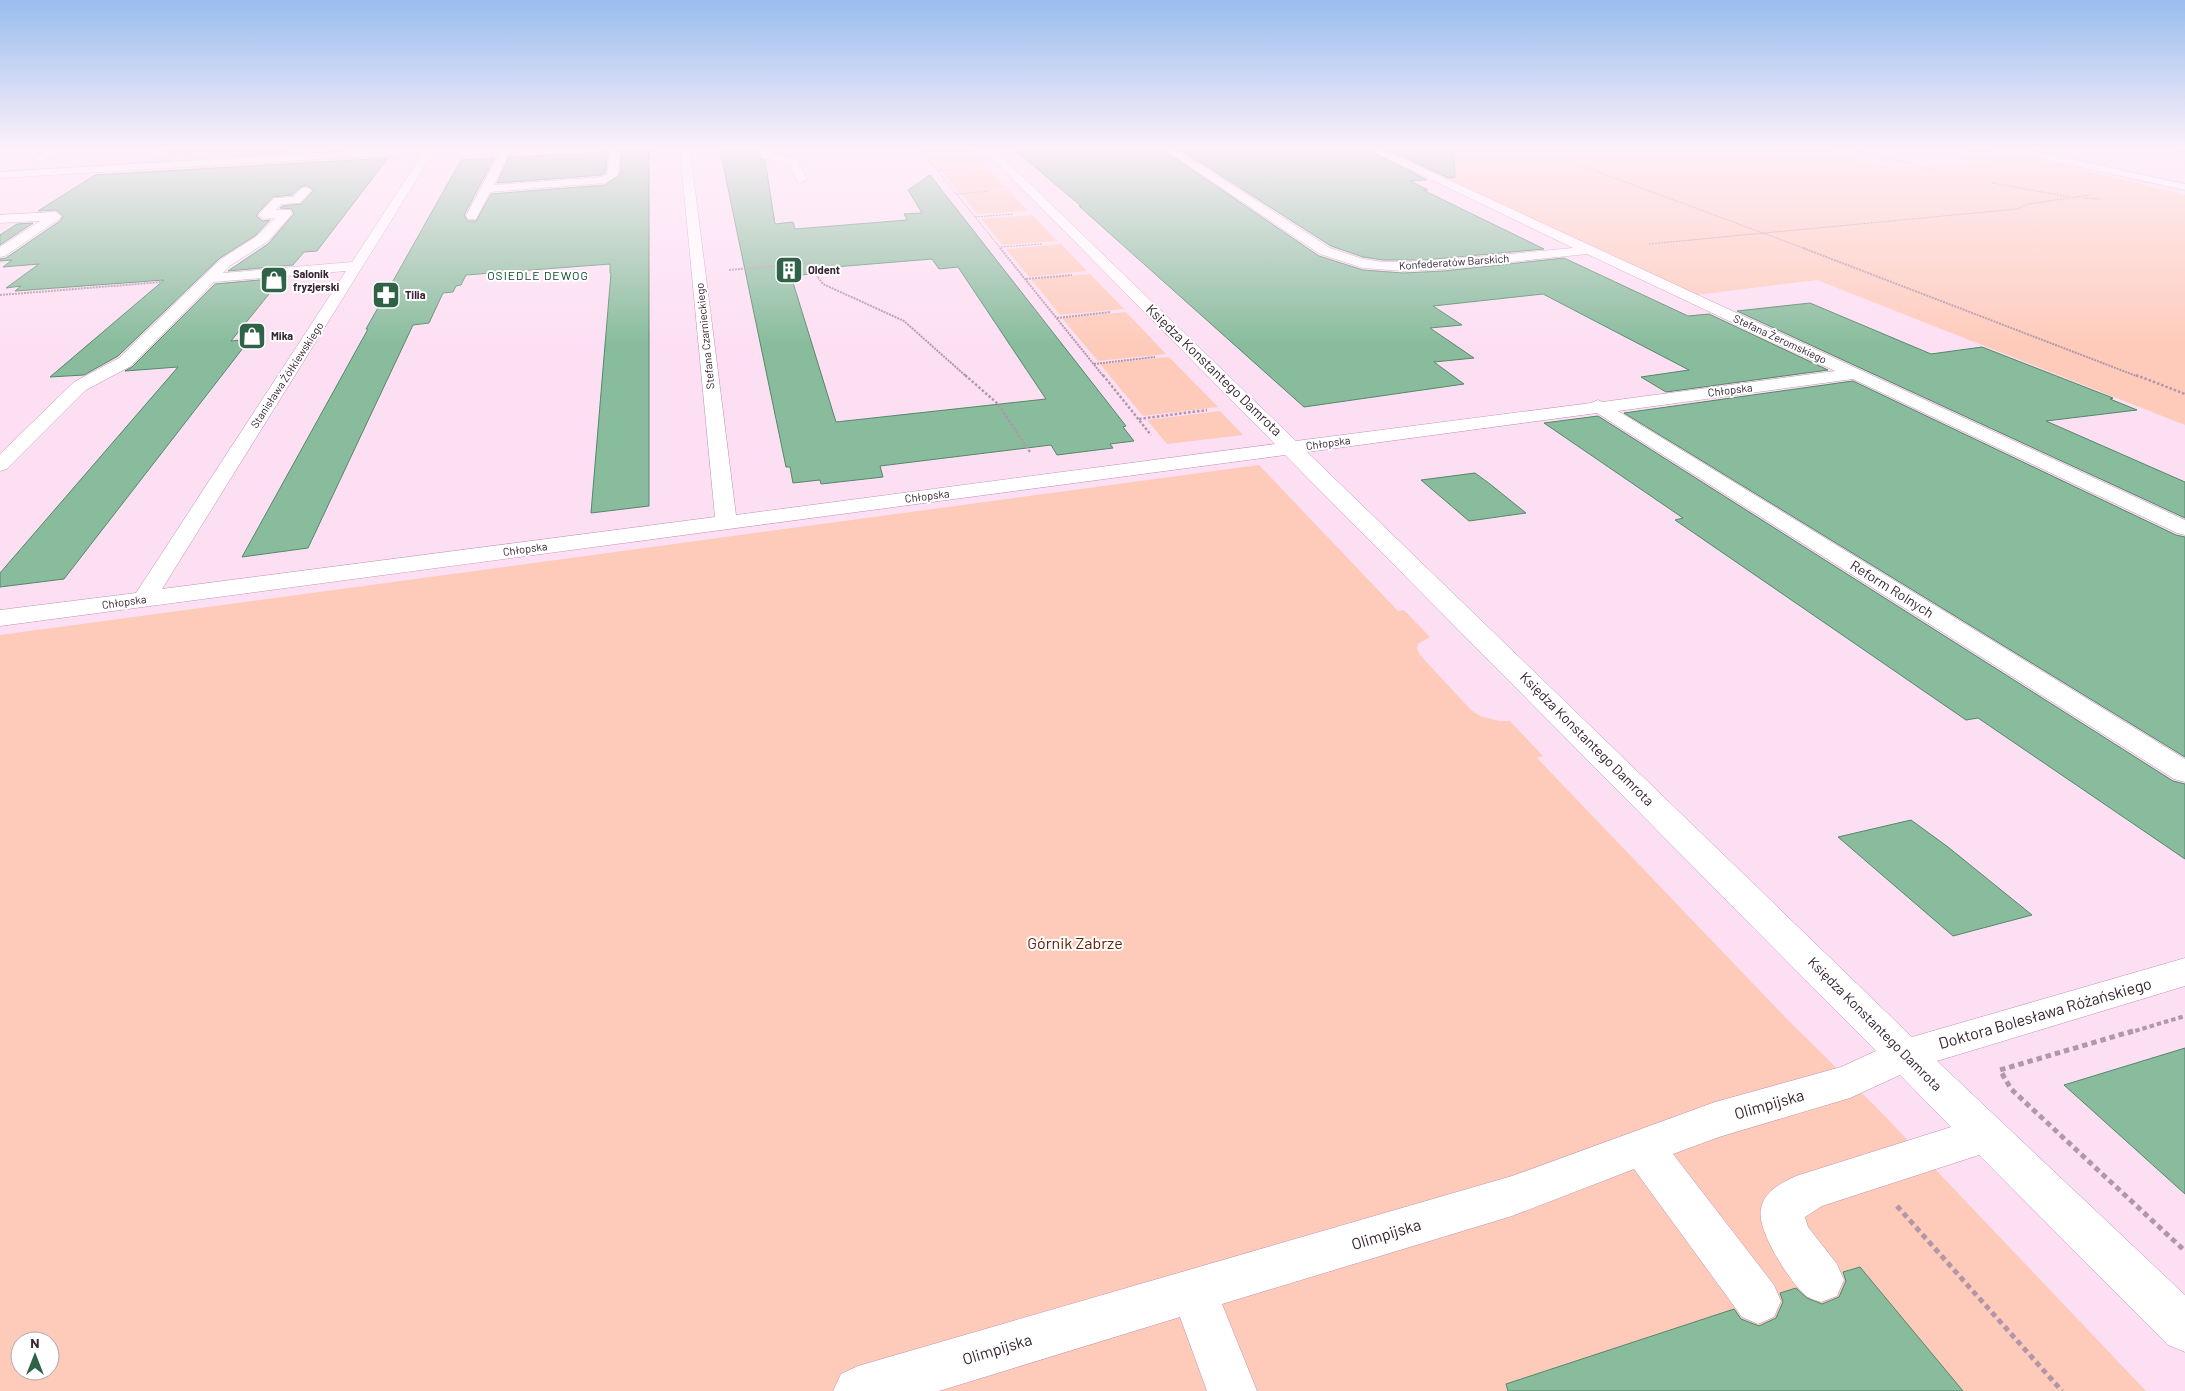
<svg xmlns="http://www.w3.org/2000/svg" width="2185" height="1391" font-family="Barlow,sans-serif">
<rect width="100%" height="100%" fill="#fddff3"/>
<g fill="#fecbbb" fill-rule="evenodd">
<polygon points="167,150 288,150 285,153 152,160"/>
<polygon points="970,150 986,167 941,170 926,152"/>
<polygon points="1381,150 1826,150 1891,168 2031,157 2185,195 2185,425 1817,280 1696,295"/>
<polygon points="988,169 1007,189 959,193 942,172"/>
<polygon points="1009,190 1028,211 977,214 961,194"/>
<polygon points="1032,215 1057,241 1003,245 981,219"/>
<polygon points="1061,244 1087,271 1029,277 1006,249"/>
<polygon points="1090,274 1124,309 1060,315 1031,279"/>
<polygon points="1126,312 1166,354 1098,361 1062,318"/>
<polygon points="1169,357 1218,407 1143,416 1100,364"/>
<polygon points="1220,411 1243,435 1167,444 1147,420"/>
<path d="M1259,465l139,146 6,-1 26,27 -12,7 -1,5 3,6 51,55 9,6 19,5h11l33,35 -6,2 250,261 92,91 267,281h-2146v-756zM20,1341h30v30h-30z"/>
</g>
<g fill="#88bc9c" stroke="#55876a" fill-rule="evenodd">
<polygon points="649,150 649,506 591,513 611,273 610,273 610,264 466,275 461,285 456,286 453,292 443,293 429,323 413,325 308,548 242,557 368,329 366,329 461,160 494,158 464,215 468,221 476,221 491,194 605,185 620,175 622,151"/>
<path d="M720,150h38l2,8 5,2 10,64 18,-2 2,7 112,-9 -3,-6 18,-1 -14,-23 22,-15 196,251 -3,1 11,14 -24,3 3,4 -56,7 -6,-10 -171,21 3,11 -62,7 -1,-4 -27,3 -3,-16h-4zM932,259l7,10 19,-2 88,132 -210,23 -45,-146 20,-2 -1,-5z"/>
<polygon points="1015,150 1163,150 1319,256 1363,270 1403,273 1444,271 1564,258 1688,316 1709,314 1828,370 1666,392 1641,377 1689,370 1543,294 1433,306 1462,325 1430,328 1474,358 1434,362 1464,384 1304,407 1079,206 1081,206"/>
<polygon points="1181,150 1368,150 1427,180 1410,181 1428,190 1423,190 1544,249 1424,260 1383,260 1363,257 1331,246"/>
<polygon points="1389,150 1454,150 1455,177 1449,178"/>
<polygon points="608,152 605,173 601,175 497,183 509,157"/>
<polygon points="388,158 317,251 304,252 293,265 228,271 268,244 291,217 294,214 292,209 280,208 282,206 301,204 314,190 306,185 301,187 292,195 273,197 257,214 257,217 263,221 270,220 256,235 220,258 118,356 84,375 50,377 164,280 15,291 21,286 6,288 39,264 3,267 12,260 0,261 0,259 6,258 60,221 63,216 56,210 38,211 95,175"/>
<polygon points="33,223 0,245 0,235 17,224"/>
<polygon points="282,278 231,341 250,339 64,579 0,587 0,573 178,367 125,371 132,367 215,284"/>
<polygon points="1810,303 1931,354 1982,347 2113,398 2110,399 2137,410 2046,421 2185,482 2185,518 1737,311"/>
<polygon points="1853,381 2176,535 2185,537 2185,757 1624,413"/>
<polygon points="1598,416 2173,781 2185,784 2185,859 1978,718 1966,720 1675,520 1683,518 1544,423"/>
<polygon points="1475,473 1490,484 1526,513 1469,521 1421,480"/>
<polygon points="1911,820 1948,847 2032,915 1953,936 1838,837"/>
<polygon points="2185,1048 2185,1194 2064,1085"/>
<polygon points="1860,1267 1963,1391 1508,1391 1506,1384 1734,1309 1741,1319 1759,1326 1776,1318 1783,1302 1780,1293 1796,1288 1807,1298 1822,1304 1839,1297 1846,1281 1843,1272"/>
</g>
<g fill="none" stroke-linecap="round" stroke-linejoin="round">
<g stroke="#bf91b1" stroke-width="1">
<g id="minor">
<polygon points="47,150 61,150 43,160 35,160 34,158"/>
<path d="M365,150h70l-273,439 553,-72 -35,-367h10l46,365 539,-71 -291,-294h11l301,291 295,-38 7,-3 4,2 233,-31 -248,-117 -143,15 -41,2 -40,-3 -43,-14 -155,-104h12l153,98 33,11 20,3h41l149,-14 -203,-98h14l801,370v15l-8,-2 -324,-154 -235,32 567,348v23l-11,-3 -577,-366 -290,39 605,585 273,-79v28l-248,75 248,234v57l-17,-7 -189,-190 -157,51 -17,11 3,10 29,37 7,16 -7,16 -16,6c-6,-2 -13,-4 -17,-8 -15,-14 -48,-64 -43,-85 3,-18 20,-26 35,-33l155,-49 -51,-52 -50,23 -131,39 -46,17 101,131 7,16 -7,16 -16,7 -16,-7 -108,-148 -122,47 -290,88 35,87h-50l-27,-74 -241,74h-106l8,-17 17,-8 654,-190 203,-74 126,-35 35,-16 -591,-596 -1285,171v-16l136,-17 210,-322 -132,11 -83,84 -45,24 -79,79 -7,2v-17l74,-72 45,-24 102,-99 36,-23 18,-18 -11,1 -6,-4 16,-17 19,-1 9,-9 4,-1 6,3 -12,13 -19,1 -5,6h14l2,3 -2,3 -23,26 -36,23 -8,8 129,-11 71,-109 -423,25v-6z"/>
<polygon points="501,150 511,150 494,185 602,177 607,174 610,150 620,150 618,175 605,183 490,192 476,219 468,219 466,216"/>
<polygon points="760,150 770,150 771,154 797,159 807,179 801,182 797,181 789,163 762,158"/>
<polygon points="1948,150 1973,152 2031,150 2185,184 2185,190 2020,154 1973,158"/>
<polygon points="55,212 61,216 59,219 5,256 0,257 0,247 40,221 0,223 0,215"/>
</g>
</g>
<g stroke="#b197a8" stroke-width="1" stroke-dasharray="2 1" stroke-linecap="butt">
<polyline points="921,150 1001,249"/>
<polyline points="1539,150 1806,249"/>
<polyline points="1855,150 1935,170"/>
<polyline points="2178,150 2185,152"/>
<polyline points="922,151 938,150"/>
<polyline points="938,171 969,169"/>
<polyline points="1992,183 2070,197"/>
<polyline points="957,194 990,191"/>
<polyline points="2083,198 2102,199"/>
<polyline points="975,217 1014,214"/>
<polyline points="1649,244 2017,209 2028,204 2090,195"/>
<polyline points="1001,247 1042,244"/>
</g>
<g stroke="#b197a8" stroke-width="2" stroke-dasharray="2 1" stroke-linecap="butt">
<polyline points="1000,248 1104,377"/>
<polyline points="1803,248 2139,377"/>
<polyline points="729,270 810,263 824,269 817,276 823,284 904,321 967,377"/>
<polyline points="1026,279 1072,275"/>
<polyline points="0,295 162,282"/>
<polyline points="1057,318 1111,312"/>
<polyline points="1094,364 1155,357"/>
</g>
<g stroke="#b197a8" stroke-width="2.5" stroke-dasharray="2.5 2" stroke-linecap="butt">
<polyline points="965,375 998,404 1030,452"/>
<polyline points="1103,375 1151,435"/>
<polyline points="2136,375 2185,394"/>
<polyline points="1139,419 1207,410"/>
</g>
<polyline stroke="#b197a8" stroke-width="4" stroke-dasharray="4.5 3" stroke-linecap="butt" points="2128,1033 2185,1016"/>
<g stroke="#b197a8" stroke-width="5" stroke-dasharray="5.5 4" stroke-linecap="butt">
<polyline points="2133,1031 2000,1070 2011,1089 2185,1251"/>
<polyline points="1897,1206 2062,1391"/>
</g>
<use href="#minor" fill="#fff" fill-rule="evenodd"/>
</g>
<linearGradient id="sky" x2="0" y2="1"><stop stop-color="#99bdee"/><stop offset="0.43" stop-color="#fef1fa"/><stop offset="1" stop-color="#fef1fa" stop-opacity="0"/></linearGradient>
<rect width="2185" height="345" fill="url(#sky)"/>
<defs>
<g id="building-square" transform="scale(1.4375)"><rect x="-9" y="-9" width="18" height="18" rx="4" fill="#2f6246" stroke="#fff"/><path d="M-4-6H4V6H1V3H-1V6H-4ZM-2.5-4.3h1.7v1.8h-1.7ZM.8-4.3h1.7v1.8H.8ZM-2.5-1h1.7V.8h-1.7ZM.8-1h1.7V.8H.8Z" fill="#fff"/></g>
<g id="shop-square" transform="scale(1.4375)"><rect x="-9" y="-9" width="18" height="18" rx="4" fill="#2f6246" stroke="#fff"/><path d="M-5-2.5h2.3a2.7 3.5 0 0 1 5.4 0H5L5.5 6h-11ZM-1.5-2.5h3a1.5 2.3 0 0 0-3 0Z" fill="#fff"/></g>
<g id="pharmacy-square" transform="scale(1.4375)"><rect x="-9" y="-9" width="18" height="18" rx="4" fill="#2f6246" stroke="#fff"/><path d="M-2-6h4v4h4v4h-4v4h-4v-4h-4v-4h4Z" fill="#fff"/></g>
</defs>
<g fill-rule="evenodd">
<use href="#building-square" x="789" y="270"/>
<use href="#shop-square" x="274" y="280"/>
<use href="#pharmacy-square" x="386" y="295"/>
<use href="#shop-square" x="252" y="336"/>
</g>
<g text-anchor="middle" stroke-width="4" stroke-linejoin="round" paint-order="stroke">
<g font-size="11" fill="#362431" stroke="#fff">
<text transform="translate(1454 262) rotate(-4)" y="4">Konfederatów Barskich</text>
<text transform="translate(705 336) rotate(-96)" y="4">Stefana Czarnieckiego</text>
<text transform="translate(1780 339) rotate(25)" y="4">Stefana Żeromskiego</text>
<text transform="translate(287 375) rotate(-57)" y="4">Stanisława Żółkiewskiego</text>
<text transform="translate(1730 390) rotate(-7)" y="4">Chłopska</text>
<text transform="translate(1328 443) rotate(-8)" y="4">Chłopska</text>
<text transform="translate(927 496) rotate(-7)" y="4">Chłopska</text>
<text transform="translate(525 549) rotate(-8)" y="4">Chłopska</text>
<text transform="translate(124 602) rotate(-8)" y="4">Chłopska</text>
</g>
<g font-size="11" font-weight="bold" fill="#362431" stroke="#fff" text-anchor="start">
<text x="808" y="274">Oldent</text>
<text x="293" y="278">Salonik<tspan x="293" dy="13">fryzjerski</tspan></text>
<text x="405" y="299">Tilia</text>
<text x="271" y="340">Mika</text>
</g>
<g font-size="12" letter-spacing="1" fill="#084a2d" stroke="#fff">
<text x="538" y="280">OSIEDLE DEWOG</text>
</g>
<g font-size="14" fill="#362431" stroke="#fff">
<text transform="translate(1214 370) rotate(44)" y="5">Księdza Konstantego Damrota</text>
<text transform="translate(1892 589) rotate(32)" y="5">Reform Rolnych</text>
<text transform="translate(1587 739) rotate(45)" y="5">Księdza Konstantego Damrota</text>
<text transform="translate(1875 1024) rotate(45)" y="5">Księdza Konstantego Damrota</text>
</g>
<g font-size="16" fill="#631b02" stroke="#fff">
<text x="1075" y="949">Górnik Zabrze</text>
</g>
<g font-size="16" fill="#362431" stroke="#fff">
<text transform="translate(2045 1013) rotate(-16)" y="6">Doktora Bolesława Różańskiego</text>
<text transform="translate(1769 1104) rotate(-16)" y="6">Olimpijska</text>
<text transform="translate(1386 1234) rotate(-17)" y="6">Olimpijska</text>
<text transform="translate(997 1349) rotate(-17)" y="6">Olimpijska</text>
</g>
</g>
<g transform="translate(35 1356)"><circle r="24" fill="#ffffff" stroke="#afa7ad"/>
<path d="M0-4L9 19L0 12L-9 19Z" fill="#2f6246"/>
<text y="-8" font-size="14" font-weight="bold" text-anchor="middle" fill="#362431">N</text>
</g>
</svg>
